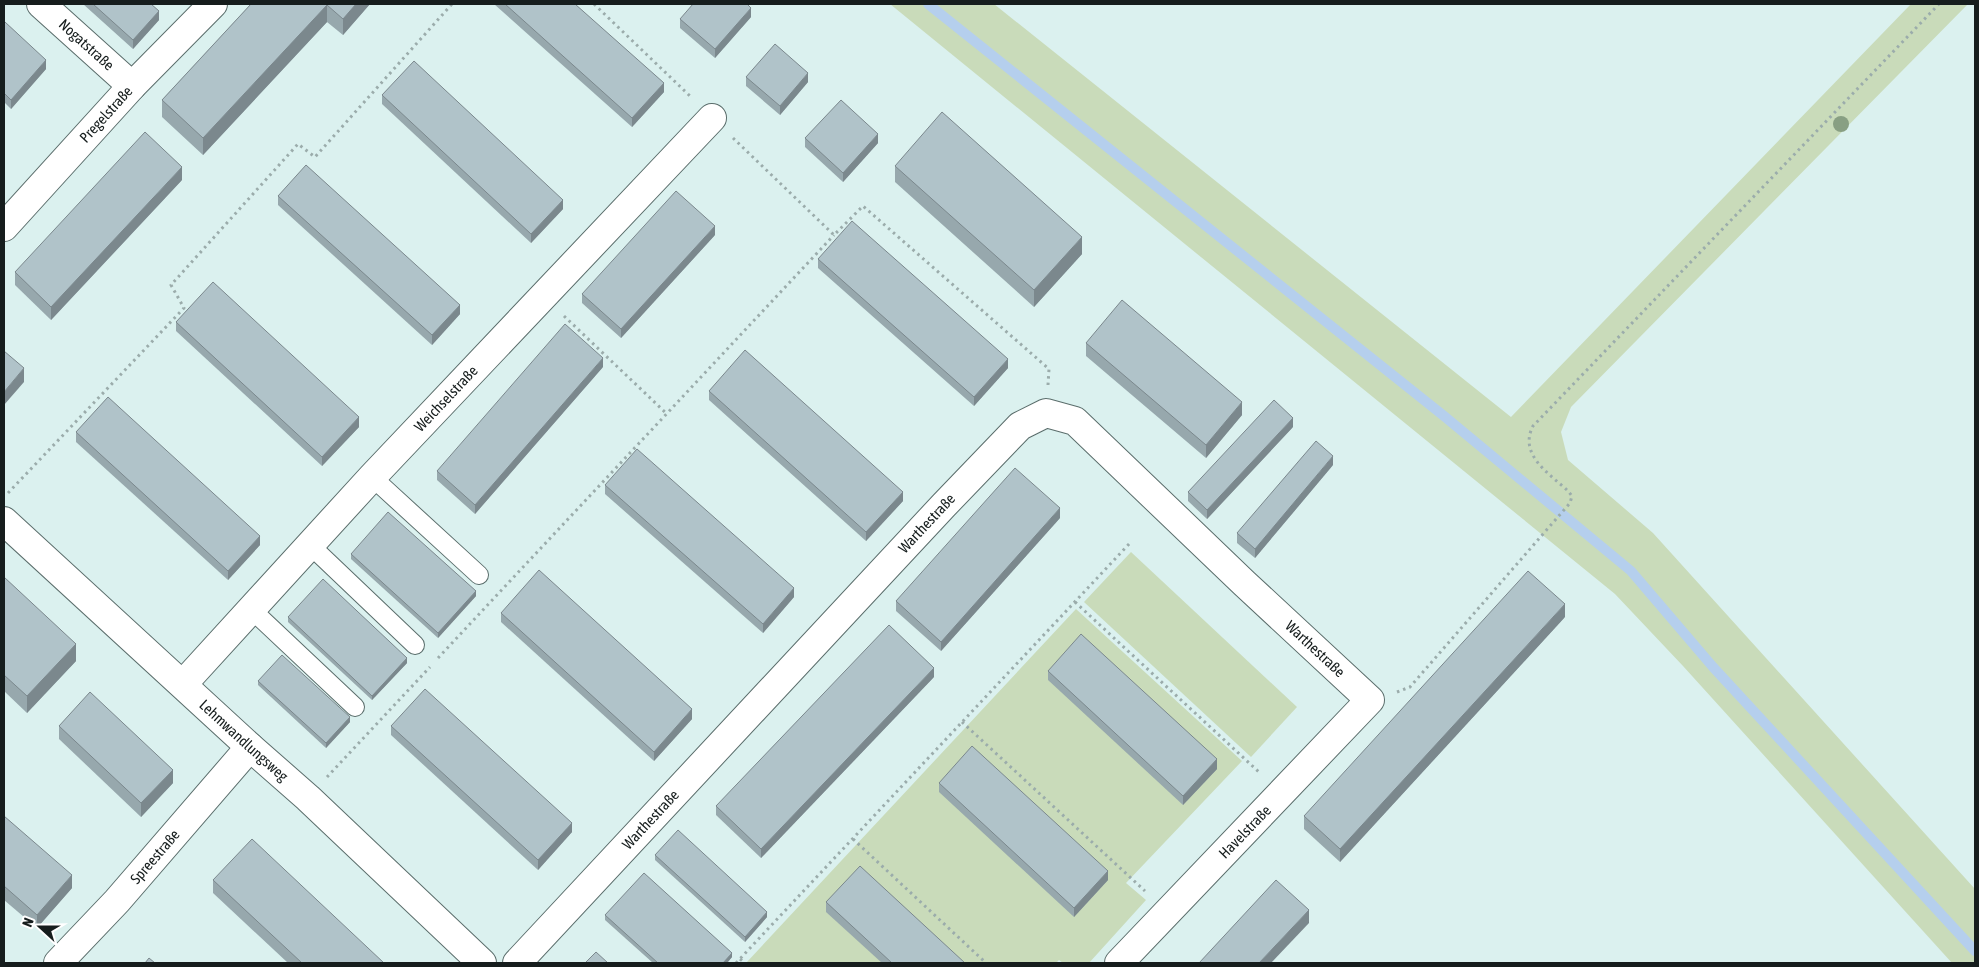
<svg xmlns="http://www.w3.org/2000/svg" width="1979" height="967" font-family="'Asap Condensed',sans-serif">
<rect width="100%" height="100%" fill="#dbf1ef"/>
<g fill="#c9dbba">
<polygon points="890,4 994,4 1511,417 1911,4 1968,4 1571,407 1561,432 1568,460 1653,533 1975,889 1975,963 1952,963 1683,666 1615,594"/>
<polygon points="1131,552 1297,707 1251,757 1084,602"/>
<polygon points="1076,609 1242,761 1126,883 1146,900 1089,963 1063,963 1059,960 1056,963 746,963"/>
</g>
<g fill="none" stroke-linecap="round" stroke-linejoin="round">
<polyline stroke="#b5cfed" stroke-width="10" points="928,4 1444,416 1631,571 1713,667 1975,951"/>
<g stroke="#5a6d6b" stroke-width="20">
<g id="service">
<polyline points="372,477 479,575"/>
<polyline points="310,545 415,645"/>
<polyline points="251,609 355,707"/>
</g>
</g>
<g stroke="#5a6d6b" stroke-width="30">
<g id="minor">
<path id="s1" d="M41,4l91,82"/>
<path id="s2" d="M4,227l128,-141 81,-82"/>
<path id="s3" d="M4,521l246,226 58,51 174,165"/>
<path id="s4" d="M183,684l189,-207 340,-359"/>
<path id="s5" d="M58,963l59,-62 133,-154"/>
<path id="s6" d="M517,963l427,-458 76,-79 26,-13 29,8 169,162 126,117 -251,263"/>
</g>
</g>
<g stroke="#9bacab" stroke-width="3" stroke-dasharray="2.5 4" stroke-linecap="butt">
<polyline points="594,4 691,97"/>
<polyline points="733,138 834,235 863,206 1049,369 1048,385"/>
<polyline points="564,316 667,414"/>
<polyline points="8,493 184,308 171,285 298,144 315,157 452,4"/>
<polyline points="1075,602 1260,773"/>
<polyline points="438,658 834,235"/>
<path d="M1397,692l13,-5 160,-184 2,-7 -4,-5c-18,-17 -50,-36 -35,-65l406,-422"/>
<polyline points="962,722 1145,891"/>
<polyline points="327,777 430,667"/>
<polyline points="853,839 986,963"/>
<polyline points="740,959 745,963"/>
<polyline points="736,963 1130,543"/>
</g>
<use href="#service" stroke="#fff" stroke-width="18"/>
<use href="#minor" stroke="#fff" stroke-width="28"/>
</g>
<circle fill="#889f83" cx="1841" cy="124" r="8"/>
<g fill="#97a8ad">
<polygon points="83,4 151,4 159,20 133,49"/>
<polygon points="251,4 370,4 343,35 327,22 203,155 162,117 162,100"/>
<polygon points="494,4 575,4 664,92 632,127"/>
<polygon points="751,17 715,58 680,28 680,19"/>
<polygon points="4,23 46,69 11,109 4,102"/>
<polygon points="746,77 808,82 780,115 746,86"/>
<polygon points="382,95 563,209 531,243 382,104"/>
<polygon points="805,138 878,143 843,182 805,147"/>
<polygon points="895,166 1082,254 1034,307 895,182"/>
<polygon points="182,180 51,320 15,285 15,272"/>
<polygon points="278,196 460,314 432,345 278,205"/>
<polygon points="715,235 621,338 582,303 582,294"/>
<polygon points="818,259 1008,368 974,406 818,268"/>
<polygon points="176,322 359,427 322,466 176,331"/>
<polygon points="1086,343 1242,415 1206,458 1086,356"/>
<polygon points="603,367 475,514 437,480 437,471"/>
<polygon points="709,391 903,501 866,541 709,400"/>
<polygon points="1293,427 1207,519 1188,501 1188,492"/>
<polygon points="76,432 260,545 228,580 76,442"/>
<polygon points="1333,465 1255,558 1237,543 1237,533"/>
<polygon points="605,485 794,597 763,633 605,494"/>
<polygon points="1060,518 941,651 896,611 896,601"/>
<polygon points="351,554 476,596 438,638 351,559"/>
<polygon points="4,577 76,661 27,713 4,691"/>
<polygon points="501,613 692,719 654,761 501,622"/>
<polygon points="288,617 407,663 372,700 288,622"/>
<polygon points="1565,617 1340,862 1304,829 1304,816"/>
<polygon points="1048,671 1217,769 1183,805 1048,680"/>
<polygon points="934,677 761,858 716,815 716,806"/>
<polygon points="258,681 350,722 326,748 258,685"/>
<polygon points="59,726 173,783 141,817 59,739"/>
<polygon points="391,726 572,832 538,870 391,735"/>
<polygon points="939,783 1108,880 1074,917 939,792"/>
<polygon points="4,816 72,888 37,928 4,900"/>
<polygon points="655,855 767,917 745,942 655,860"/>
<polygon points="213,880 384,963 288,963 213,893"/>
<polygon points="826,902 965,963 882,963 826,912"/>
<polygon points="605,915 732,957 727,963 653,963 605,920"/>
</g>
<g fill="#7b888d">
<polygon points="356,4 370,4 343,35 343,19"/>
<polygon points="327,5 327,22 203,155 203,138"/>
<polygon points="751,8 751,17 715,58 715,49"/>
<polygon points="159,11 159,20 133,49 133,40"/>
<polygon points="46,60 46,69 11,109 11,100"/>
<polygon points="808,73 808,82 780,115 780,106"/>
<polygon points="664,83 664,92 632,127 632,118"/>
<polygon points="878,134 878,143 843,182 843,173"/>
<polygon points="182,167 182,180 51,320 51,307"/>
<polygon points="563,200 563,209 531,243 531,234"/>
<polygon points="715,226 715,235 621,338 621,329"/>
<polygon points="1082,237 1082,254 1034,307 1034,290"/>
<polygon points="460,305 460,314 432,345 432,335"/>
<polygon points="603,358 603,367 475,514 475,505"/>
<polygon points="1008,359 1008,368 974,406 974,397"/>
<polygon points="24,368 24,382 4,405 4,392"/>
<polygon points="1242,402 1242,415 1206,458 1206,445"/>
<polygon points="359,417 359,427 322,466 322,457"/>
<polygon points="1293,418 1293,427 1207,519 1207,510"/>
<polygon points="1333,456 1333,465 1255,558 1255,549"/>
<polygon points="903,492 903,501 866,541 866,532"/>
<polygon points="1060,508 1060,518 941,651 941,642"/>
<polygon points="260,536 260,545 228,580 228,571"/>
<polygon points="794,588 794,597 763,633 763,624"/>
<polygon points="476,591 476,596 438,638 438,633"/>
<polygon points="1565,604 1565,617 1340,862 1340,849"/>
<polygon points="76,644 76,661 27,713 27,696"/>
<polygon points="407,658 407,663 372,700 372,696"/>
<polygon points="934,668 934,677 761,858 761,849"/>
<polygon points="692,709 692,719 654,761 654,752"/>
<polygon points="350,717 350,722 326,748 326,743"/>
<polygon points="1217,759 1217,769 1183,805 1183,796"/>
<polygon points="173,770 173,783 141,817 141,803"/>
<polygon points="572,823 572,832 538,870 538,860"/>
<polygon points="1108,871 1108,880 1074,917 1074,908"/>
<polygon points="72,875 72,888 37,928 37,915"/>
<polygon points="1309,910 1309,923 1271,963 1259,963"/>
<polygon points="767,912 767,917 745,942 745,937"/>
<polygon points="732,953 732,957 727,963 723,963"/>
</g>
<g fill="#b0c3c9" stroke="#7b888d">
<polygon points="93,4 151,4 159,11 133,40"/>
<polygon points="251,4 356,4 343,19 327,5 203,138 162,100"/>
<polygon points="505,4 575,4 664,83 632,118"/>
<polygon points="693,4 747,4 751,8 715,49 680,19"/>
<polygon points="5,22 46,60 11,100 4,93 4,23"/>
<polygon points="775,44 808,73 780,106 746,77"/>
<polygon points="414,61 563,200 531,234 382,95"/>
<polygon points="841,100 878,134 843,173 805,138"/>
<polygon points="942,112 1082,237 1034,290 895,166"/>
<polygon points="145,132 182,167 51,307 15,272"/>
<polygon points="306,165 460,305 432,335 278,196"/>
<polygon points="676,191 715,226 621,329 582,294"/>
<polygon points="852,221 1008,359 974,397 818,259"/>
<polygon points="213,282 359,417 322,457 176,322"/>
<polygon points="1122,300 1242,402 1206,445 1086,343"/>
<polygon points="565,324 603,358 475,505 437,471"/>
<polygon points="745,350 903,492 866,532 709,391"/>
<polygon points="4,351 24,368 4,392"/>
<polygon points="108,397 260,536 228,571 76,432"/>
<polygon points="1274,400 1293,418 1207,510 1188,492"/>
<polygon points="1316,441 1333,456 1255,549 1237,533"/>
<polygon points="637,449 794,588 763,624 605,485"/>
<polygon points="1015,468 1060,508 941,642 896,601"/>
<polygon points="388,512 476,591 438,633 351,554"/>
<polygon points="539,570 692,709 654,752 501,613"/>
<polygon points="1528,571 1565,604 1340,849 1304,816"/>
<polygon points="4,577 76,644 27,696 4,675"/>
<polygon points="323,579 407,658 372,696 288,617"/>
<polygon points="889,625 934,668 761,849 716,806"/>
<polygon points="1081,634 1217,759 1183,796 1048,671"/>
<polygon points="282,655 350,717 326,743 258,681"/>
<polygon points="425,689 572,823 538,860 391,726"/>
<polygon points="90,692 173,770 141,803 59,726"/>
<polygon points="972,746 1108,871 1074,908 939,783"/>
<polygon points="4,816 72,875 37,915 4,886"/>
<polygon points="678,830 767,912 745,937 655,855"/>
<polygon points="252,839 384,963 302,963 213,880"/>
<polygon points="860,866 965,963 892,963 826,902"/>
<polygon points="644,873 732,953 723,963 658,963 605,915"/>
<polygon points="1276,880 1309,910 1259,963 1199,963"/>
<polygon points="596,952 608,963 585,963"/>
<polygon points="149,958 155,963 145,963"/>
</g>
<g text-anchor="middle" stroke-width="4.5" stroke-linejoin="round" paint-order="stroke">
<g font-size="15" fill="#161d1d" stroke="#fff">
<text dy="5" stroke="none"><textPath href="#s1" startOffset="61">Nogatstraße</textPath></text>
<text dy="5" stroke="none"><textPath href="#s2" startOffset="152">Pregelstraße</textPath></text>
<text dy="5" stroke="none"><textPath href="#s4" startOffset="388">Weichselstraße</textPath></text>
<text dy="5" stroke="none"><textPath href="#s6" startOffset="601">Warthestraße</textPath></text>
<text dy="5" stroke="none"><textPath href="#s6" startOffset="1126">Warthestraße</textPath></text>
<text dy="5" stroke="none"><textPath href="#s3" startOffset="325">Lehmwandlungsweg</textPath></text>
<text dy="5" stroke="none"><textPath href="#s6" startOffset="196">Warthestraße</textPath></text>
<text transform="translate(1245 832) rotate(-46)" y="5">Havelstraße</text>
<text dy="5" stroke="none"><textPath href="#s5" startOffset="144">Spreestraße</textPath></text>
</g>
</g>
<rect width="1979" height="967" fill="none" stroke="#161d1d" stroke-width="10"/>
<g transform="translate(40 927) rotate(291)" stroke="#ffffff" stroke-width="4" paint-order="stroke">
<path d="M0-4L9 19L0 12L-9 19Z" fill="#161d1d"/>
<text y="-8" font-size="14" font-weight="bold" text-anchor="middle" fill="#161d1d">N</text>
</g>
</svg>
